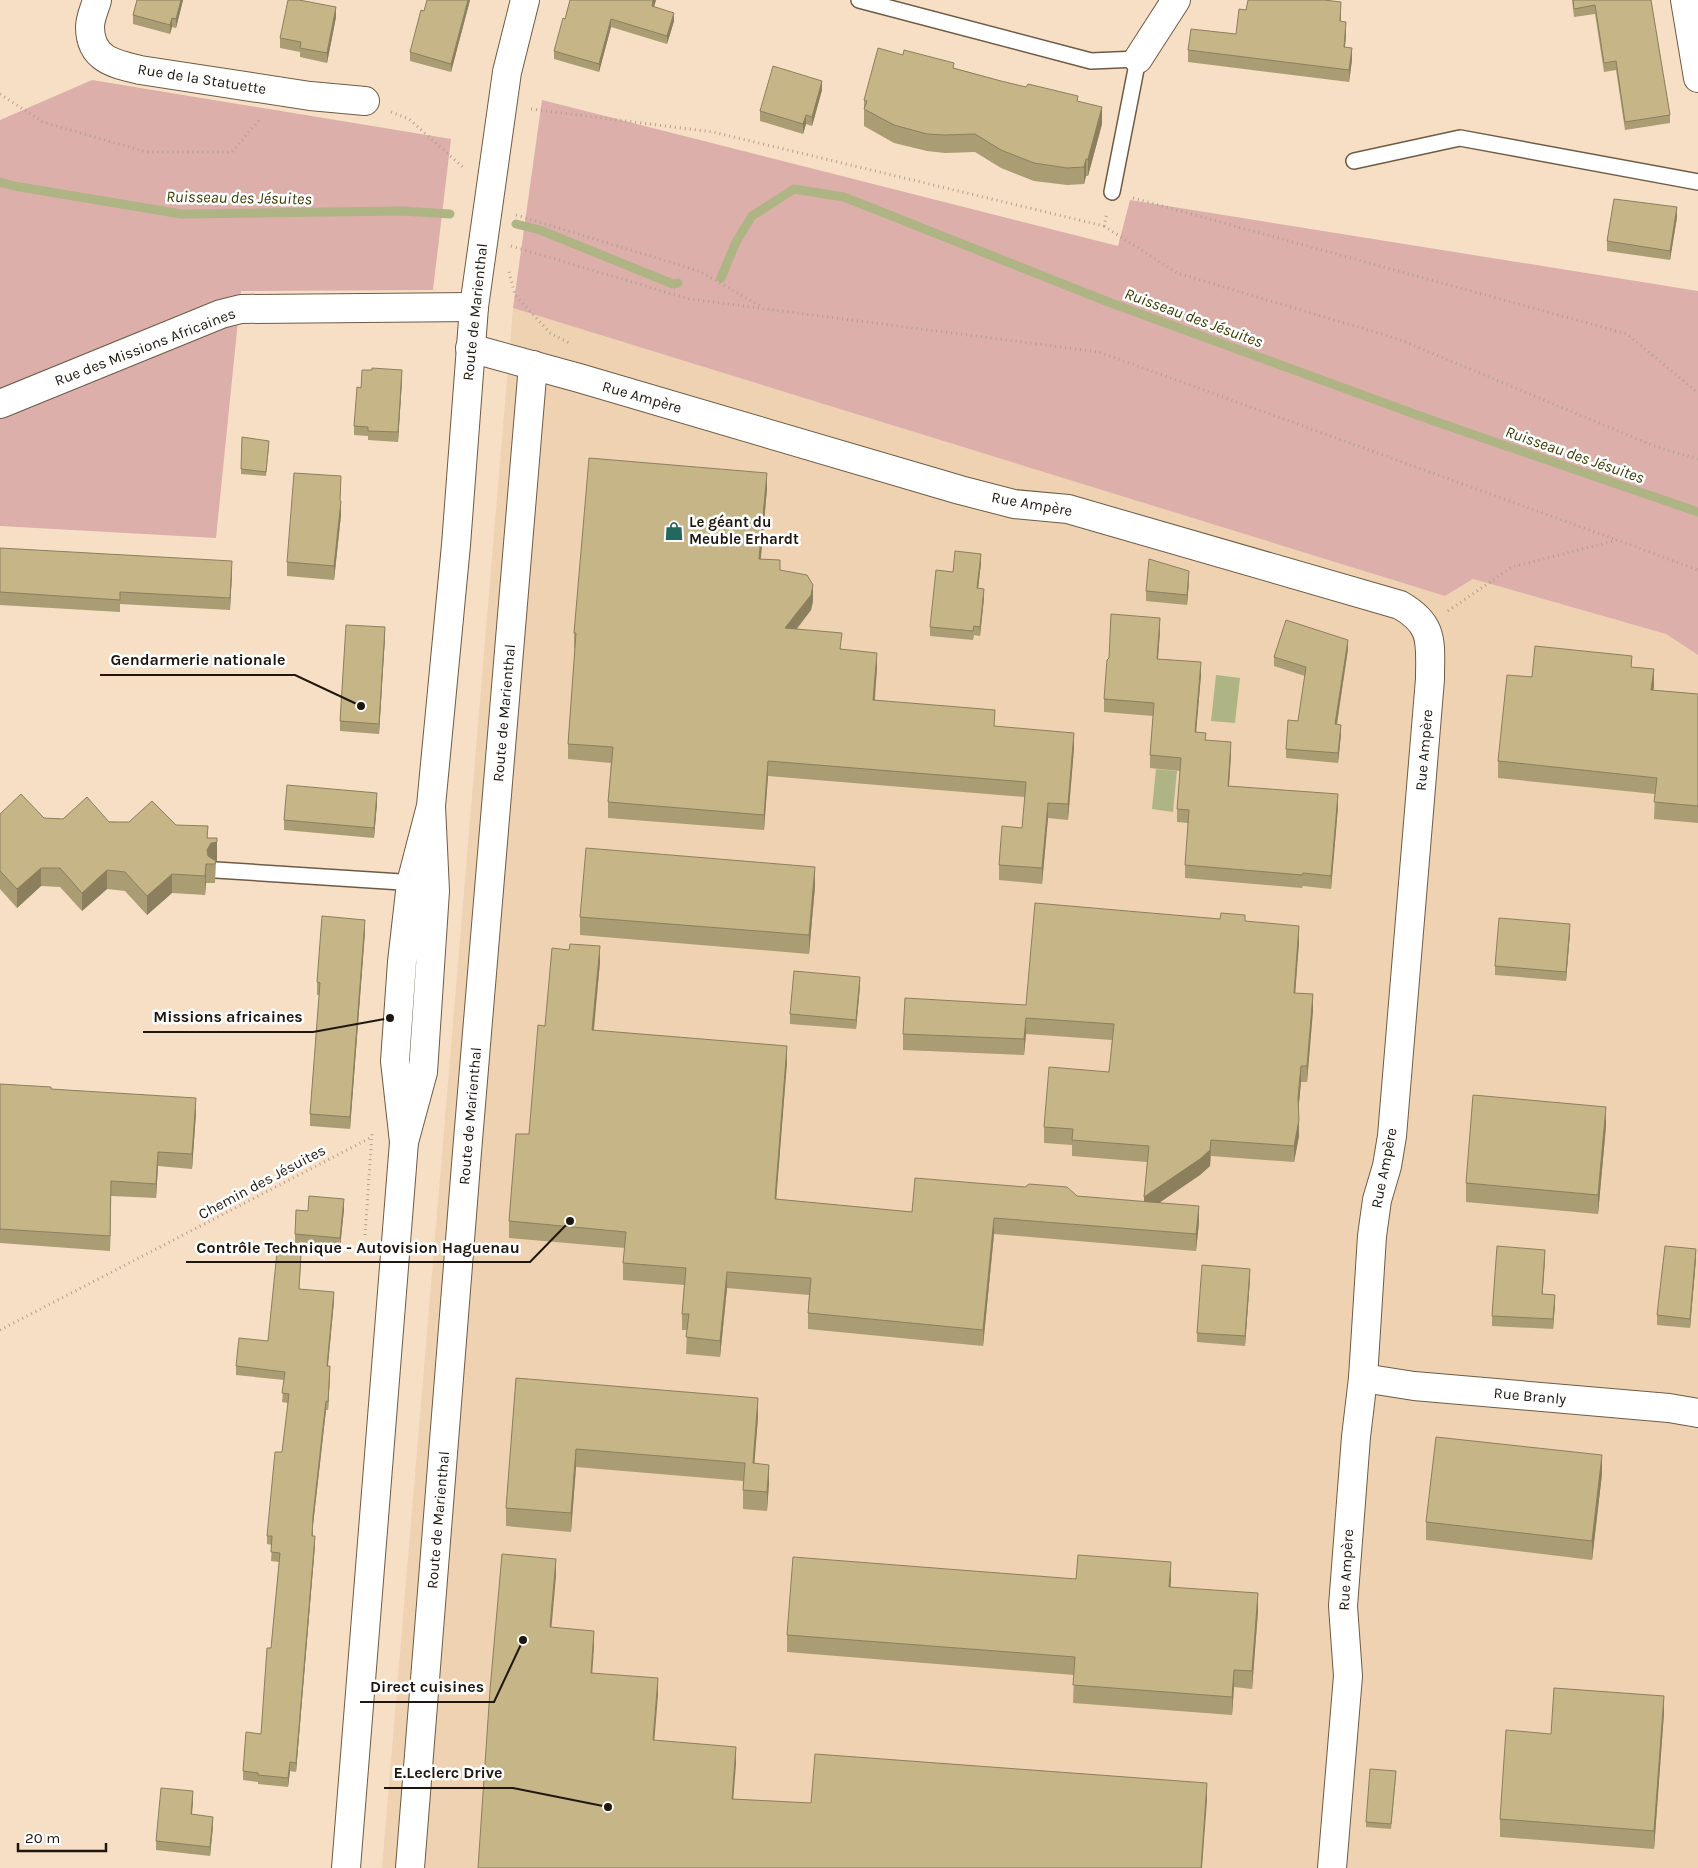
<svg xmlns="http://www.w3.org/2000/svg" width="1698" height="1868" font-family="Karla,sans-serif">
<rect width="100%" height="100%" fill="#f7dfc5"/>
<polygon fill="#efd2b2" points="513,308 1445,596 1473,579 1666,634 1698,655 1698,1868 382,1868"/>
<g fill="#dcafab">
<polygon points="92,80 451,139 433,290 241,291 216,538 0,526 0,120"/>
<polygon points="542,100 1118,246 1130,200 1698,291 1698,655 1666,634 1473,579 1445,596 513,308"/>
</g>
<g fill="#afb484">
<polygon points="1216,675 1240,678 1235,723 1211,721"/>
<polygon points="1156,769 1177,771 1173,812 1152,809"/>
</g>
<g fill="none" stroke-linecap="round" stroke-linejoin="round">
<g stroke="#afb484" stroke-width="9">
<polyline points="0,182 14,186 181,214 402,211 450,214"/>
<polyline points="516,224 540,230 673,284 678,283"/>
<polyline points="721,278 736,242 752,216 794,189 844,197 1111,303 1431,420 1698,512"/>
</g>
<g stroke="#6f5b44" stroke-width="18">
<g id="service">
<polyline points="859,0 1091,61 1138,59 1112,192"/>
<polyline points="1354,161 1460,138 1698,182"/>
<polyline points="216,870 417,883"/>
</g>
</g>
<g stroke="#6f5b44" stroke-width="30">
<g id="minor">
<path d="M97,0c-2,8 -7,18 -7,27 0,32 24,37 50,43l170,26 55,5"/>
<polyline points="1685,0 1698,78"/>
<polyline points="1138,59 1176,0"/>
<path d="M470,348l109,30 381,112 54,14 54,5 332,96c35,20 30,38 30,74l-38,457 -5,30 -10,34 -5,36 -9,142 -7,59 -13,169 5,70 -16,192"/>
<polyline points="0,404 221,314 241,309 474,307"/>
<polyline points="1363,1378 1414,1386 1669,1408 1698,1413"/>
<polyline points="410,1868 467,1152 533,365"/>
</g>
</g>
<g stroke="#6f5b44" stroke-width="30">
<g id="tertiary">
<polyline points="431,806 411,883 402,962 395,1061 404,1142 423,1072 435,891 431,806 456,545 474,307 507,72 525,0"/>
<polyline points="346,1868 404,1142"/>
</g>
</g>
<g stroke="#b3a08b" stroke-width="3" stroke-dasharray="1 4" stroke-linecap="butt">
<polyline points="0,94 43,122 146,152 232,152 261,118"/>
<polyline points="531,109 713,132 1104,226 1107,213"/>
<polyline points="391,112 409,119 464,168"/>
<polyline points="1133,198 1627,334 1698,393"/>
<polyline points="516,215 699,271 762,307"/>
<polyline points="1104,226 1177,273 1398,339 1654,446 1698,459"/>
<polyline points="511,246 689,299 1099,352 1617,540"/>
<polyline points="509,272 515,295 550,333 571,344"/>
<polyline points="1448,611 1512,567 1617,540 1698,570"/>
<polyline points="365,1235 372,1134"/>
<polyline points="0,1330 372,1137"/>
</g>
<use href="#service" stroke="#fff" stroke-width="15"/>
<use href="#minor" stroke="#fff" stroke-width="28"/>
<use href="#tertiary" stroke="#fff" stroke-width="28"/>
</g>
<g fill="#aa9c73">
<polygon points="137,0 183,0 176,28 172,27 170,34 133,24 133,15"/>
<polygon points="427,0 470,0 451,72 410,61 410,52 424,11"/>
<polygon points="570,0 656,0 654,6 674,21 667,44 611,27 599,72 554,59 554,51 565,19"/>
<polygon points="1572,0 1651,0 1670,115 1670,123 1625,130 1616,70 1604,72 1595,14 1574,17"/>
<polygon points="1246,10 1341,14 1341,21 1346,34 1345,47 1352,60 1349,82 1188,62 1188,50 1236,34"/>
<polygon points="336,17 327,63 300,57 300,52 280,48 280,38"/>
<polygon points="954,68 1001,81 1078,101 1102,124 1088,176 1086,176 1084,184 1067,185 1034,181 1001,168 975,152 945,153 927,151 894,143 864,126 864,100"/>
<polygon points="822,90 812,126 806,124 803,134 760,121 760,111"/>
<polygon points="1677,217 1670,260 1607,251 1607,241"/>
<polygon points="402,380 398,442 368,440 368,436 354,435 354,426 361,388"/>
<polygon points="242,437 269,446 266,476 241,474"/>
<polygon points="767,489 761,559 780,570 813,601 811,610 797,629 842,649 877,668 875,700 995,726 1074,748 1068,820 1048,818 1042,884 999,880 999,865 1022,828 1025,797 768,776 764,830 608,818 608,802 611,763 568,759 568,744 575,648 574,648 574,633"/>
<polygon points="341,490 340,500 341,515 334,580 287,576 287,562"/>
<polygon points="0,548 232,573 230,610 120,604 120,612 0,605"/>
<polygon points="981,563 978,589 984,598 980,636 974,635 973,640 930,636 930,627 953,572"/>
<polygon points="1189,581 1187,605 1146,601 1146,591"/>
<polygon points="1160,631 1158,659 1201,675 1196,732 1206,740 1231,755 1229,786 1338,807 1331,889 1303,886 1302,888 1185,878 1185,865 1188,823 1177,822 1177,809 1180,771 1150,768 1150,755 1153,716 1104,712 1104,699"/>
<polygon points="385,637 379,734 340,731 340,721"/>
<polygon points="1348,649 1337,725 1341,734 1338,763 1286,758 1286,749 1298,721 1305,676 1274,666 1274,657"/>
<polygon points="1632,667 1654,686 1653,690 1698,694 1698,823 1654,819 1655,794 1498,778 1498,761 1532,677"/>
<polygon points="377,803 374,838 284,830 284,820"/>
<polygon points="0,814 44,818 176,825 217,857 217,861 216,861 215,883 206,883 205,895 172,893 147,915 125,891 107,889 82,911 60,887 41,886 17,908 0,889"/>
<polygon points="815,886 809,954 580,935 580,917"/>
<polygon points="1245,921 1299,942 1295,993 1313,1010 1307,1082 1301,1082 1298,1111 1299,1136 1294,1162 1211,1156 1210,1166 1200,1175 1159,1203 1199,1222 1196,1251 994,1234 983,1346 808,1329 808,1313 809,1295 727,1288 720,1357 686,1354 687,1330 682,1330 682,1314 684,1285 623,1280 623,1263 625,1248 509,1238 509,1221 529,1134 545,1026 569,950 600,962 594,1030 787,1062 776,1199 912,1212 1077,1196 1144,1202 1147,1162 1072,1156 1072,1145 1044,1143 1044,1127 1109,1072 1112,1040 1026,1034 1024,1055 903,1050 903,1034 1026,1005"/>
<polygon points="365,932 350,1129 310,1126 310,1114 319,995 317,995 317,982"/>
<polygon points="1570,933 1566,981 1495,975 1495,966"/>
<polygon points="860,986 856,1029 790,1024 790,1014"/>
<polygon points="0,1084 51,1089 196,1113 192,1169 158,1166 156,1198 111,1196 110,1251 0,1243"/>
<polygon points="1606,1126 1598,1214 1466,1202 1466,1183"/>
<polygon points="344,1209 340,1248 295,1244 295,1234"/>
<polygon points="1545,1259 1542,1294 1555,1304 1553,1329 1492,1326 1492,1316"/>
<polygon points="1696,1259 1690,1328 1657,1325 1657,1315"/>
<polygon points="301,1263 299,1289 334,1301 328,1366 330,1375 328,1410 326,1410 313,1525 313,1536 315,1545 296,1772 290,1771 288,1787 258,1784 258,1782 243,1780 243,1771 261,1734 271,1648 279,1562 271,1561 272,1545 267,1544 267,1536 282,1452 288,1403 282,1402 284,1380 236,1375 236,1366 268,1341"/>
<polygon points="1250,1279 1245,1346 1197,1342 1197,1333"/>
<polygon points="516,1378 758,1417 754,1463 769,1483 767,1511 743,1509 743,1481 576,1467 571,1532 506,1526 506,1508"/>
<polygon points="1602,1474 1592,1560 1426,1540 1426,1522"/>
<polygon points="1076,1579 1171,1580 1170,1587 1258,1611 1252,1689 1234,1687 1232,1715 1073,1703 1074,1675 787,1652 787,1635"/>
<polygon points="1664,1713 1654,1849 1500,1837 1500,1819 1551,1734"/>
<polygon points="1396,1776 1391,1829 1366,1827 1366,1822"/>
<polygon points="193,1801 192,1814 213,1826 210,1856 156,1850 156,1841"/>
</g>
<g fill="#8b7f5e">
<polygon points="181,0 183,0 176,28 176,19"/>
<polygon points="468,0 470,0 451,72 451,64"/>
<polygon points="653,0 656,0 652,14 652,6"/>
<polygon points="1341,2 1341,14 1340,33 1340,21"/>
<polygon points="336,7 336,17 327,63 327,53"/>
<polygon points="674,13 674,21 667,44 667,36"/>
<polygon points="172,18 172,27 170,34 170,25"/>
<polygon points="611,19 611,27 599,72 599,64"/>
<polygon points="1346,22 1346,34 1344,59 1344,47"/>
<polygon points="1352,48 1352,60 1349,82 1349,70"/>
<polygon points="822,81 822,90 812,126 812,117"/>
<polygon points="1102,107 1102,124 1088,176 1088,159"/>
<polygon points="806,115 806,124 803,134 803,124"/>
<polygon points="1086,159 1086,176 1084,184 1084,167"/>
<polygon points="1677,207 1677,217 1670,260 1670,251"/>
<polygon points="402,370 402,380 398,442 398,432"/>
<polygon points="767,473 767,489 759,574 759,559"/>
<polygon points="341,501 341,515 334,580 334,566"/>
<polygon points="981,554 981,563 977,598 977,588"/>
<polygon points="232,561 232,573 230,610 230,598"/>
<polygon points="1189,571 1189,581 1187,605 1187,595"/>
<polygon points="813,585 813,601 811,610 785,643 785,628"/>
<polygon points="984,589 984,598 980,636 980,627"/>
<polygon points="1160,618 1160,631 1157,672 1157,659"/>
<polygon points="385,627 385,637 379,734 379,724"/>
<polygon points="1348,640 1348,649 1335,734 1335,724"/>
<polygon points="877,653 877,668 873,715 873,700"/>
<polygon points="1201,662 1201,675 1195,745 1195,732"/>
<polygon points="1654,669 1654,686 1651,706 1651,690"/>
<polygon points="1341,725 1341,734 1338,763 1338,753"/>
<polygon points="1074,733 1074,748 1068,820 1068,804"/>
<polygon points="1231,742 1231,755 1228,799 1228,786"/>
<polygon points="768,761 768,776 764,830 764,815"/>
<polygon points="377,793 377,803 374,838 374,828"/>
<polygon points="1338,794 1338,807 1331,889 1331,876"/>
<polygon points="1048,803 1048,818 1042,884 1042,868"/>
<polygon points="208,826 207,849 211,843 217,838 217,861 216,861 215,883 216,861 207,864"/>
<polygon points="206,864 206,883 205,895 205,876"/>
<polygon points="815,867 815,886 809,954 809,935"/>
<polygon points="41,868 41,886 17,908 17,889"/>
<polygon points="107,870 107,889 82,911 82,893"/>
<polygon points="172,874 172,893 147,915 147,896"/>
<polygon points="365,920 365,932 350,1129 350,1117"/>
<polygon points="1570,924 1570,933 1566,981 1566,972"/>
<polygon points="1299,926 1299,942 1294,1009 1294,993"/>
<polygon points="600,946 600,962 592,1046 592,1030"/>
<polygon points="860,977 860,986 856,1029 856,1020"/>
<polygon points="1313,994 1313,1010 1307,1082 1307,1066"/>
<polygon points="1026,1018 1026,1034 1024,1055 1024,1039"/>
<polygon points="787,1046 787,1062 775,1215 775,1199"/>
<polygon points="1301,1066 1301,1082 1298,1114 1298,1098"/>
<polygon points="196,1098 196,1113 192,1169 192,1154"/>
<polygon points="1606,1107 1606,1126 1598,1214 1598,1195"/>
<polygon points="1299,1120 1299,1136 1294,1162 1294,1146"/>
<polygon points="1211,1140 1210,1166 1200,1175 1144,1213 1144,1197"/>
<polygon points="158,1152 158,1166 156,1198 156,1184"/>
<polygon points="111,1181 111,1196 110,1251 110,1236"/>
<polygon points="344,1199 344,1209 340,1248 340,1238"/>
<polygon points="1199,1206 1199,1222 1196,1251 1196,1234"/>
<polygon points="994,1218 994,1234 983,1346 983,1330"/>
<polygon points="1696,1249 1696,1259 1690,1328 1690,1319"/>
<polygon points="1545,1250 1545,1259 1542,1304 1542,1294"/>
<polygon points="1250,1269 1250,1279 1245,1346 1245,1336"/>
<polygon points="727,1272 727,1288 720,1357 720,1341"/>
<polygon points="334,1292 334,1301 327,1374 327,1366"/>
<polygon points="1555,1295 1555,1304 1553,1329 1553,1319"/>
<polygon points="330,1366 330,1375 328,1410 328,1402"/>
<polygon points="758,1398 758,1417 753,1482 753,1463"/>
<polygon points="326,1401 326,1410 313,1525 312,1544 313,1516"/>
<polygon points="576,1449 576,1467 571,1532 571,1513"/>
<polygon points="1602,1455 1602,1474 1592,1560 1592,1541"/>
<polygon points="769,1465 769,1483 767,1511 767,1492"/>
<polygon points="315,1536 315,1545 296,1772 296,1763"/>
<polygon points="556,1559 556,1576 550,1644 550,1627"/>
<polygon points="1171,1562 1171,1580 1169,1604 1169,1587"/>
<polygon points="1258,1593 1258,1611 1252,1689 1252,1671"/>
<polygon points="594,1631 594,1648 591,1690 591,1673"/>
<polygon points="1234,1670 1234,1687 1232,1715 1232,1697"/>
<polygon points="658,1678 658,1695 653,1757 653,1740"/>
<polygon points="1664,1696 1664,1713 1654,1849 1654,1831"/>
<polygon points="736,1747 736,1764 732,1816 732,1799"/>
<polygon points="290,1762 290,1771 288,1787 288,1778"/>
<polygon points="1207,1783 1207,1800 1202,1868 1201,1868"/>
<polygon points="193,1791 193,1801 191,1823 191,1814"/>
<polygon points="213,1817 213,1826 210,1856 210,1847"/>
</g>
<g fill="#c6b586" stroke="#8b7f5e">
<polygon points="137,0 181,0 176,19 172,18 170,25 133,15"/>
<polygon points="288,0 299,0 336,7 327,53 300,48 301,42 280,38"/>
<polygon points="427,0 468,0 451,64 410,52 421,10 424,11"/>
<polygon points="570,0 653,0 652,6 674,13 667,36 611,19 599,64 554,51 563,18 565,19"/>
<polygon points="1248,0 1324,0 1341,2 1340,21 1346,22 1344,47 1352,48 1349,70 1188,50 1191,29 1236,34 1239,9 1246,10"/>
<polygon points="1573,0 1651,0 1670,115 1625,122 1616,61 1604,63 1595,5 1574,9"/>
<polygon points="878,48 903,55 904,50 954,63 953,68 1001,81 1026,87 1028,84 1078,96 1077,101 1102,107 1088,159 1086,159 1084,167 1067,168 1034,163 1001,150 975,134 945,135 927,134 894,125 864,109 867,101 864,100"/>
<polygon points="773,66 822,81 812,117 806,115 803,124 760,111"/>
<polygon points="1614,199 1677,207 1670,251 1607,241"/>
<polygon points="372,368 402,370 398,432 368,431 368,427 354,426 357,387 361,388 362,370 372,370"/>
<polygon points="242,437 269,441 266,472 241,469"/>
<polygon points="589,458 767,473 759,559 780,560 780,570 807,575 813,585 811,595 785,628 842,633 840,649 877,653 873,700 995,710 994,726 1074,733 1068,804 1048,803 1042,868 999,865 1002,826 1022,828 1026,782 768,761 764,815 608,802 613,747 568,744 576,633 574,633"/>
<polygon points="294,473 341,476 340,500 341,501 334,566 287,562"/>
<polygon points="0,548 232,561 230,598 120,592 120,600 0,592"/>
<polygon points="955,551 981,554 977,588 984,589 980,627 974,626 973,631 930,627 936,570 953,572"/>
<polygon points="1149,559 1189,571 1187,595 1146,591"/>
<polygon points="1111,614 1160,618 1157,659 1201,662 1195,732 1206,733 1205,740 1231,742 1228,786 1338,794 1331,876 1303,873 1302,875 1185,865 1189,810 1177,809 1181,758 1150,755 1154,703 1104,699 1107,660 1109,658"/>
<polygon points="1286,620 1348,640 1335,724 1341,725 1338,753 1286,749 1288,720 1298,721 1306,667 1274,657"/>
<polygon points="346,625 385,627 379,724 340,721"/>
<polygon points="1535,646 1632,656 1631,667 1654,669 1651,690 1698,694 1698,806 1654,802 1657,778 1498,761 1507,675 1532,677"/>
<polygon points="287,785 377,793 374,828 284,820"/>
<polygon points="21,794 44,818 63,819 87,797 109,822 129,822 152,801 176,825 208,826 207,838 217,838 217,842 211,843 207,850 208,856 216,861 215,864 206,864 205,876 172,874 147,896 125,872 107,870 82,893 60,868 41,868 17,889 0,871 0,814"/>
<polygon points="586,848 815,867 809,935 580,917"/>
<polygon points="1035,903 1220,919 1221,913 1245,915 1245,921 1299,926 1294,993 1313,994 1307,1066 1301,1066 1298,1098 1299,1120 1294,1146 1211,1140 1210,1150 1200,1159 1144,1197 1149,1146 1072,1140 1073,1129 1044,1127 1049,1067 1109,1072 1114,1024 1026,1018 1024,1039 903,1034 905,998 1026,1005"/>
<polygon points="322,916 365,920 350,1117 310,1114 320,983 317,982"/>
<polygon points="1499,918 1570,924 1566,972 1495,966"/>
<polygon points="570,944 600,946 592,1030 787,1046 775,1199 912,1212 915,1178 1025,1187 1029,1184 1067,1187 1077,1196 1199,1206 1196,1234 994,1218 983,1330 808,1313 811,1278 727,1272 720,1341 686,1337 689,1314 682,1314 686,1268 623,1263 626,1232 509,1221 516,1134 529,1134 538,1025 545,1026 552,948 569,950"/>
<polygon points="794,971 860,977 856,1020 790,1014"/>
<polygon points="0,1084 51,1087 51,1089 196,1098 192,1154 158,1152 156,1184 111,1181 110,1236 0,1229"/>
<polygon points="1473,1095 1606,1107 1598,1195 1466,1183"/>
<polygon points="309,1196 344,1199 340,1238 295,1234 296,1210 308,1211"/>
<polygon points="1497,1246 1545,1250 1542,1294 1555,1295 1553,1319 1492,1316"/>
<polygon points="1665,1246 1696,1249 1690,1319 1657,1315"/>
<polygon points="277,1252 301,1254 299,1289 334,1292 327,1366 330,1366 328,1402 326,1401 313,1516 312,1536 315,1536 296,1763 290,1762 288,1778 258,1775 258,1773 243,1771 246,1732 261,1734 267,1648 271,1648 280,1553 271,1552 272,1536 267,1536 275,1452 282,1452 289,1394 282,1393 285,1372 236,1366 239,1338 268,1341"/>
<polygon points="1202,1265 1250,1269 1245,1336 1197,1333"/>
<polygon points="516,1378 758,1398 753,1463 769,1465 767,1492 743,1490 745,1463 576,1449 571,1513 506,1508"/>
<polygon points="1436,1437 1602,1455 1592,1541 1426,1522"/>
<polygon points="502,1554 556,1559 550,1627 594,1631 591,1673 658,1678 653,1740 736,1747 732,1799 811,1803 815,1754 1207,1783 1201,1868 478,1868 490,1690"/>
<polygon points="1078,1555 1171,1562 1169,1587 1258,1593 1252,1671 1234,1670 1232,1697 1073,1685 1075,1657 787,1635 793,1557 1076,1579"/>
<polygon points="1554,1688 1664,1696 1654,1831 1500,1819 1506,1730 1551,1734"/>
<polygon points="1370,1769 1396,1771 1391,1824 1366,1822"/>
<polygon points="161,1788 193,1791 191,1814 213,1817 210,1847 156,1841"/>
</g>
<defs>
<g id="shop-bare" transform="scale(1.5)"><path d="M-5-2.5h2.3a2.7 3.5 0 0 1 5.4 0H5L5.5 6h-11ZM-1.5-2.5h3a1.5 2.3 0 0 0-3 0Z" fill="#22685c" stroke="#fff" stroke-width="2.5" paint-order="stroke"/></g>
</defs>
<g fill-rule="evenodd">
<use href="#shop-bare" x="674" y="531"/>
</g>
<g text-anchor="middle" stroke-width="5" stroke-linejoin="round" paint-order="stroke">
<g font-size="15" fill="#1f170e" stroke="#fff">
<text transform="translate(202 79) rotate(9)" y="5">Rue de la Statuette</text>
<text transform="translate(475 312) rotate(-84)" y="5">Route de Marienthal</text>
<text transform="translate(145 347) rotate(-21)" y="5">Rue des Missions Africaines</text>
<text transform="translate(642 397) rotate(16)" y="5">Rue Ampère</text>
<text transform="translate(1032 504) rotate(10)" y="5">Rue Ampère</text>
<text transform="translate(504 713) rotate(-85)" y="5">Route de Marienthal</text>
<text transform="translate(1424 750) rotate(-85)" y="5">Rue Ampère</text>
<text transform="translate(470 1116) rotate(-85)" y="5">Route de Marienthal</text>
<text transform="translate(1384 1168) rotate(-79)" y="5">Rue Ampère</text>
<text transform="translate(262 1182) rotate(-28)" y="5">Chemin des Jésuites</text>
<text transform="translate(1530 1396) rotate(5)" y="5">Rue Branly</text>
<text transform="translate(438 1520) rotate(-85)" y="5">Route de Marienthal</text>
<text transform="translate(1346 1570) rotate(-87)" y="5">Rue Ampère</text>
</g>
<g font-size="15" font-weight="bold" fill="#1f170e" stroke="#fff" text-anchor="start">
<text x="689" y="527">Le géant du<tspan x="689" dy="17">Meuble Erhardt</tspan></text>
</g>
<g font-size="16" font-style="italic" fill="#393c00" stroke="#fff">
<text transform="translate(239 197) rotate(1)" y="6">Ruisseau des Jésuites</text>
<text transform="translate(1194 317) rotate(20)" y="6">Ruisseau des Jésuites</text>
<text transform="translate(1575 454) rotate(19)" y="6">Ruisseau des Jésuites</text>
</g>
</g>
<path fill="none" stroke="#1f170e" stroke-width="2" d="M361 706L295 675H100M390 1018L313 1032H143M570 1221L530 1262H186M523 1640L494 1702H360M608 1807L513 1788H384"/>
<g fill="#1f170e" stroke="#fff" stroke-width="2">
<circle cx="361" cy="706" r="5"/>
<circle cx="390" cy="1018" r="5"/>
<circle cx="570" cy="1221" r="5"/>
<circle cx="523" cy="1640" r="5"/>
<circle cx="608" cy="1807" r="5"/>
</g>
<g font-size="16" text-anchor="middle" font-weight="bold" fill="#1f170e" stroke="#fff" stroke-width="5" stroke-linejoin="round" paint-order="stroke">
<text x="198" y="665">Gendarmerie nationale</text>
<text x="228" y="1022">Missions africaines</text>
<text x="358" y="1253">Contrôle Technique - Autovision Haguenau</text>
<text x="427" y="1692">Direct cuisines</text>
<text x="448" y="1778">E.Leclerc Drive</text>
</g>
<path d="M18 1843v8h88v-8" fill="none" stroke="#1f170e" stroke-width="2.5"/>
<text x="25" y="1843" font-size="15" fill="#1f170e" stroke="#ffffff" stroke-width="4" paint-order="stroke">20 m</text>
</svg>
